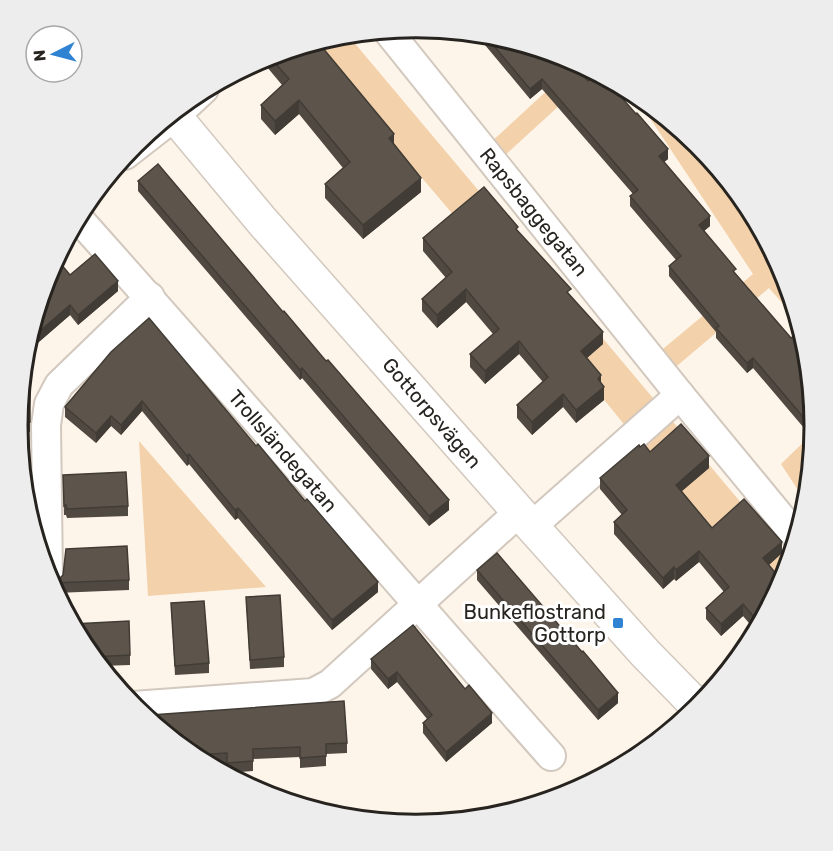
<svg xmlns="http://www.w3.org/2000/svg" width="833" height="851" font-family="Rubik,sans-serif">
<rect width="100%" height="100%" fill="#fef5ea"/>
<g fill="#f2d1ab">
<polygon points="347,34 790,561 785,578 777,592 718,540 462,225 308,44"/>
<polygon points="578,62 596,72 501,159 489,144"/>
<polygon points="632,91 699,144 761,228 785,273 800,323 769,288 671,371 658,353 753,274"/>
<polygon points="814,432 807,504 781,464"/>
<polygon points="139,441 266,587 148,596"/>
</g>
<g fill="none" stroke-linecap="round" stroke-linejoin="round">
<g stroke="#d2c8be" stroke-width="32">
<g id="minor">
<polyline points="387,30 680,395 797,537"/>
<polyline points="125,155 175,116 204,89"/>
<path d="M78,218c159,178 315,359 473,538"/>
<polyline points="532,526 680,395"/>
<polyline points="48,577 46,425 49,404 59,385 150,297"/>
<polyline points="133,706 313,693 330,684 519,512"/>
</g>
</g>
<g stroke="#d2c8be" stroke-width="36">
<polyline id="tertiary" points="172,113 262,221 519,512 645,653 690,699 700,705"/>
</g>
<use href="#minor" stroke="#fff" stroke-width="28"/>
<use href="#tertiary" stroke="#fff" stroke-width="33"/>
</g>
<g fill="#504941">
<polygon points="475,33 495,35 588,81 668,159 664,162 710,226 704,231 736,274 791,338 807,348 804,428 753,368 747,373 716,338 716,332 669,276 669,266 676,260 630,206 630,196 633,194 542,89 530,99"/>
<polygon points="317,41 394,144 421,192 363,239 325,198 325,184 343,168 299,114 275,135 261,119 261,105 282,85 262,61 262,58"/>
<polygon points="138,181 283,312 326,361 449,510 429,526 302,378 300,380 138,191"/>
<polygon points="518,232 571,296 603,344 587,358 601,384 604,400 576,423 563,407 532,435 517,418 517,405 543,382 519,354 485,384 470,367 470,354 493,334 466,302 437,328 422,311 422,299 446,278 423,251 423,238"/>
<polygon points="70,275 118,291 78,325 70,315 25,354"/>
<polygon points="111,352 378,592 332,630 238,518 235,520 189,464 187,466 142,411 121,435 111,426 96,443 65,417 65,407"/>
<polygon points="30,387 30,432 19,432 18,425 22,388"/>
<polygon points="640,447 650,452 709,468 682,491 712,528 782,553 769,565 782,584 754,629 743,616 721,636 706,619 706,608 724,592 699,562 676,581 674,579 663,589 614,534 614,522 622,515 600,489 600,478"/>
<polygon points="30,472 31,517 30,517 26,503"/>
<polygon points="63,475 128,506 128,516 67,518 66,515 64,515"/>
<polygon points="477,570 582,652 618,703 598,720 477,580"/>
<polygon points="129,580 129,590 56,593 51,583"/>
<polygon points="246,597 284,657 284,667 250,669"/>
<polygon points="171,603 209,663 209,673 175,675"/>
<polygon points="413,625 492,723 446,762 423,733 423,723 427,719 397,682 388,689 371,669 371,659"/>
<polygon points="85,647 130,655 130,665 101,666"/>
<polygon points="151,721 347,743 347,753 326,754 326,766 300,768 300,757 253,759 253,771 227,773 227,763 209,764 195,757"/>
</g>
<g fill="#413c35">
<polygon points="542,79 542,89 530,99 530,89"/>
<polygon points="299,100 299,114 275,135 275,121"/>
<polygon points="394,134 394,148 389,138"/>
<polygon points="668,149 668,159 659,166 659,156"/>
<polygon points="421,178 421,192 363,239 363,225"/>
<polygon points="710,216 710,226 699,235 699,225"/>
<polygon points="118,281 118,291 78,325 78,315"/>
<polygon points="466,289 466,302 437,328 437,315"/>
<polygon points="70,305 70,315 25,354 27,342"/>
<polygon points="603,332 603,344 581,363 581,351"/>
<polygon points="519,341 519,354 485,384 485,371"/>
<polygon points="753,358 753,368 747,373 747,363"/>
<polygon points="302,368 302,378 300,380 300,370"/>
<polygon points="601,375 601,387 598,379"/>
<polygon points="604,387 604,400 576,423 576,410"/>
<polygon points="563,394 563,407 532,435 532,422"/>
<polygon points="142,401 142,411 121,435 121,425"/>
<polygon points="813,410 814,419 804,428 804,418"/>
<polygon points="111,416 111,426 96,443 96,433"/>
<polygon points="189,454 189,464 187,466 187,456"/>
<polygon points="709,456 709,468 676,496 676,485"/>
<polygon points="449,500 449,510 429,526 429,516"/>
<polygon points="238,508 238,518 235,520 235,510"/>
<polygon points="782,542 782,553 763,570 763,558"/>
<polygon points="699,551 699,562 676,581 676,570"/>
<polygon points="674,567 674,579 663,589 663,578"/>
<polygon points="378,582 378,592 332,630 332,620"/>
<polygon points="771,603 760,624 754,629 754,617"/>
<polygon points="743,604 743,616 721,636 721,624"/>
<polygon points="397,672 397,682 388,689 388,679"/>
<polygon points="618,693 618,703 598,720 598,710"/>
<polygon points="492,713 492,723 446,762 446,752"/>
</g>
<g fill="#5d554c" stroke="#413c35" stroke-width="1.5">
<polygon points="484,34 495,35 568,57 588,81 597,73 601,74 636,114 637,113 668,149 659,156 710,216 699,225 736,269 733,271 791,338 800,331 804,336 807,348 813,410 804,418 753,358 747,363 716,328 719,326 669,266 681,256 630,196 638,190 542,79 530,89"/>
<polygon points="317,41 394,134 389,138 421,178 363,225 325,184 350,162 299,100 275,121 261,105 289,79 269,56"/>
<polygon points="158,164 283,312 284,311 326,361 328,360 449,500 429,516 302,368 300,370 138,181"/>
<polygon points="484,187 518,227 516,229 571,289 567,292 603,332 581,351 601,375 598,379 604,387 576,410 563,394 532,422 517,405 548,377 519,341 485,371 470,354 499,329 466,289 437,315 422,299 452,272 423,238"/>
<polygon points="95,254 118,281 78,315 70,305 27,342 48,273 56,258 70,275"/>
<polygon points="149,318 256,446 258,444 305,501 307,499 378,582 332,620 238,508 235,510 189,454 187,456 142,401 121,425 111,416 96,433 65,407 111,352"/>
<polygon points="30,387 30,422 18,423 22,388"/>
<polygon points="681,424 709,456 676,485 712,528 744,499 782,542 763,558 782,581 779,584 781,586 771,603 754,617 743,604 721,624 706,608 729,587 699,551 676,570 674,567 663,578 614,522 627,510 600,478 639,445 640,447 644,444 650,452"/>
<polygon points="23,472 30,472 31,507 27,507 26,503"/>
<polygon points="126,472 128,506 67,509 66,505 64,506 63,475"/>
<polygon points="127,546 129,580 51,583 57,581 63,575 66,549"/>
<polygon points="497,553 582,652 583,651 618,693 598,710 477,570"/>
<polygon points="280,595 284,657 250,660 246,597"/>
<polygon points="204,601 209,663 175,666 171,603"/>
<polygon points="129,621 130,655 93,657 85,647 73,624"/>
<polygon points="413,625 465,689 469,685 492,713 446,752 423,723 432,715 397,672 388,679 371,659"/>
<polygon points="344,701 347,743 326,744 326,756 300,758 300,747 253,749 253,761 227,763 227,753 193,755 151,721 151,715"/>
</g>
<rect fill="#2f83d2" stroke="#fff" stroke-width="2" x="612" y="617" width="12" height="12" rx="3"/>
<g text-anchor="middle" stroke-width="6" stroke-linejoin="round" paint-order="stroke">
<g font-size="20" fill="#272420" stroke="#fff">
<text transform="translate(534 212) rotate(51)" y="7">Rapsbaggegatan</text>
<text transform="translate(432 413) rotate(49)" y="7">Gottorpsvägen</text>
<text transform="translate(283 451) rotate(49)" y="7">Trollsländegatan</text>
</g>
<g font-size="20" fill="#272420" stroke="#fff" text-anchor="end">
<text x="606" y="619">Bunkeflostrand<tspan x="606" dy="23">Gottorp</tspan></text>
</g>
</g>
<path d="M0 0H833V851H0ZM28 426a388 388 0 1 1 776 0a388 388 0 1 1-776 0Z" fill="#eeeded" fill-rule="evenodd"/>
<path fill="none" stroke="#272420" stroke-width="3" d="M28 426a388 388 0 1 1 776 0a388 388 0 1 1-776 0Z"/>
<g transform="translate(54 54) rotate(264)"><circle r="28" fill="#ffffff" stroke="#a9a7a6" stroke-width="1.5"/>
<path d="M0-4.5L10 22L0 15L-10 22Z" fill="#2f83d2"/>
<text y="-9" font-size="16" font-weight="bold" text-anchor="middle" fill="#272420">N</text>
</g>
</svg>
